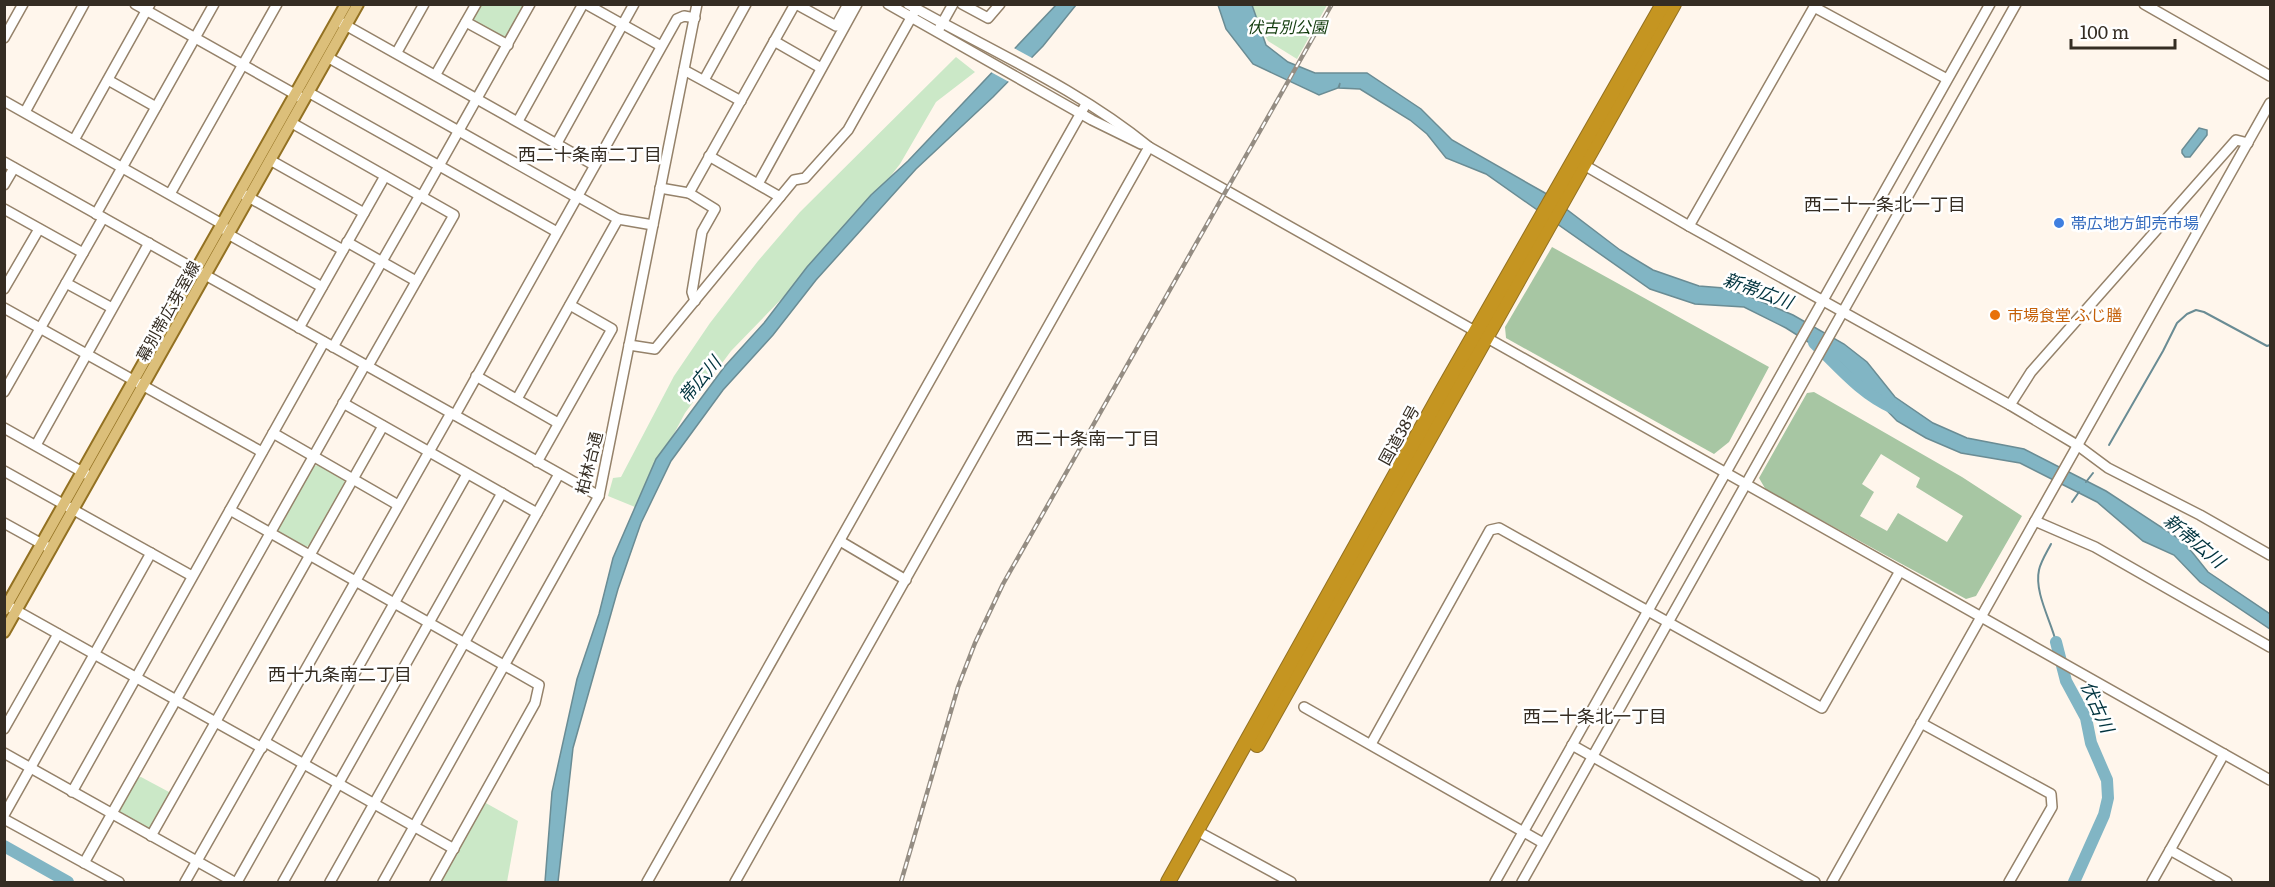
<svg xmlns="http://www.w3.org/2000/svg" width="2275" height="887" font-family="Literata,'Noto Sans JP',serif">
<rect width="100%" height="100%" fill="#fff6ec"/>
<g fill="#cbe8c7">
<polygon points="480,5 525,5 507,36 504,38 474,21 474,16"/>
<polygon points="1247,5 1327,5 1297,59 1268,41"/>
<polygon points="956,57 975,72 936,102 900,164 873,199 822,257 731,351 685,413 635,507 608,496 613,478 621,477 674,376 710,323 758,261 800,212"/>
<polygon points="318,465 344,480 345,484 310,545 306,547 279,532 278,527 313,466"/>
<polygon points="141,777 169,792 171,798 153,829 148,831 119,815 117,811 136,778"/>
<polygon points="484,802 518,821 507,882 438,882"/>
</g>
<g fill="#a7c6a3" fill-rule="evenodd">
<polygon points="1552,247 1769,367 1729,442 1714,454 1506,338 1505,327"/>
<path d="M1814,392l148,85 60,39 -46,80 -10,3 -200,-109 -7,-12 48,-85zM1881,454l39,24 -4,9 47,29 -16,26 -49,-29 -11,18 -27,-15 14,-24 -12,-8z"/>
</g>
<g fill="#81b5c4" stroke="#6a8c94" stroke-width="1.5">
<polygon points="1056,5 1076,5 1043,46 993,97 916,169 816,280 773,335 723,390 671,461 641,523 618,589 573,748 558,882 545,882 552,792 577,679 599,614 613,558 656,459 725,366 764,323 807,267 871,195 908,161"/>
<polygon points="1218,5 1252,5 1266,45 1288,62 1315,73 1367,73 1421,109 1452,140 1545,193 1620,250 1653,270 1699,286 1724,288 1748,296 1793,315 1844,344 1867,362 1895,397 1933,423 1967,438 2024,449 2106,491 2184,542 2208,572 2270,614 2270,629 2200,582 2174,555 2143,541 2097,502 2020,463 1961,453 1926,438 1897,421 1840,362 1786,328 1744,307 1695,304 1650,289 1486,174 1446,158 1427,134 1410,120 1360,89 1339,88 1340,83 1338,88 1319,95 1253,64 1226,29"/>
<polygon points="2199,128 2207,130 2207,135 2190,157 2185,157 2182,153 2182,150"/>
</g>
<polygon fill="#fff6ec" points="1012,47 1034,59 1011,83 989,71"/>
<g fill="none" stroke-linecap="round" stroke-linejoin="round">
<g stroke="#6a8c94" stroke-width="2">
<polyline points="2109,445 2163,351 2177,323 2187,314 2196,310 2204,312 2267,346 2270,345"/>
<polyline points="2086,482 2093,473"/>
<polyline points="2072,502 2079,492"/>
<path d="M2051,544c-4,8 -10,17 -12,26 -5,22 12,51 17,72"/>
</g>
<g stroke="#81b5c4" stroke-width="12">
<path d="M1814,343c25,24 47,51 79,65"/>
<polyline points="2056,642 2066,681 2086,718 2091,743 2107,780 2108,798 2104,815 2074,882"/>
<polyline points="4,846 68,882"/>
</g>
<g stroke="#95826a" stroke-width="12">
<g id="minor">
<polyline points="135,4 300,97"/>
<polyline points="586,4 661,46"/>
<polyline points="796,4 836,26 848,4"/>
<polyline points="888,4 1092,120 1141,144"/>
<path d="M908,4c81,46 169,84 241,143l1121,633"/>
<polyline points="962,4 988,18 1000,4"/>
<polyline points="2144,4 2270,76"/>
<polyline points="340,22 594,165"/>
<polyline points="466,22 508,45"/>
<polyline points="939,29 953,4"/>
<polyline points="4,38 23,4"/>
<polyline points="774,41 821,68"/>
<polyline points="397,52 424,4"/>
<polyline points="329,58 576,197"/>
<polyline points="684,70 741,101"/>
<polyline points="436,74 476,4"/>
<polyline points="108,80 156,107"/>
<polyline points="704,80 746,4"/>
<polyline points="308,92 557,232"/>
<polyline points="4,101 222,224 228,234 322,287"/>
<polyline points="25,112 84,4"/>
<polyline points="518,121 583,4"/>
<polyline points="292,123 454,215 368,366"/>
<polyline points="74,140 150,4"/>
<polyline points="557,143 634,4"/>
<polyline points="709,156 780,197"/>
<polyline points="270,160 364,213"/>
<polyline points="4,162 599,496"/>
<polyline points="1579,162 1689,226 2010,405 2077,445 2108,468 2200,515 2270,555"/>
<polyline points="758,184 857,4"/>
<polyline points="4,185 14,168"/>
<polyline points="660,188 689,193 795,4"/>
<polyline points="689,193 715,209 702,232 692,292 695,301"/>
<polyline points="170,194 277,4"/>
<polyline points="243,194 343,250"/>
<polyline points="422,196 530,4"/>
<polyline points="577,196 618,219"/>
<polyline points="4,209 83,253"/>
<polyline points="96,214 214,4"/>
<polyline points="1689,226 1814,7 1947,79"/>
<polyline points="347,242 416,281"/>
<polyline points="66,283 112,308"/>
<polyline points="4,289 39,229"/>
<polyline points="4,308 262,452"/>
<polyline points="299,328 385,176"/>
<polyline points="629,345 655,349 794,180 805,178 848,130 916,9"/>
<polyline points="333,347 420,195"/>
<polyline points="476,376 558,423"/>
<polyline points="4,392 103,218"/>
<polyline points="517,399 618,219 653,225"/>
<polyline points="343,403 537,513"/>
<polyline points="2010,405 2031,372 2236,140 2248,143"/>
<polyline points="455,415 677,19 684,16 695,18"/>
<polyline points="4,428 86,474"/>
<polyline points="273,433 398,505"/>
<polyline points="36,445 149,243"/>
<polyline points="537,462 612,329 570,305"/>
<polyline points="4,471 192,576"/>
<polyline points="230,510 539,685 535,703 435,882"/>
<polyline points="2035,521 2095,547 2270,647"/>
<polyline points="4,523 51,549"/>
<polyline points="840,541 906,580"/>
<polyline points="10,607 262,748"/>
<polyline points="1304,707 1543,843"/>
<polyline points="1921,723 2051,794 2052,807 2009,882"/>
<polyline points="4,729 58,634"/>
<polyline points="265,742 454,849"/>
<polyline points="1371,744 1490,530 1499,528 1822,708 1900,571"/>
<polyline points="1572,745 1815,882"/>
<polyline points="4,753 234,882"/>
<polyline points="72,792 324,342"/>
<polyline points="4,815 151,553"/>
<polyline points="4,819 119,882"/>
<polyline points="1197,831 1291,882"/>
<polyline points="151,836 383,426"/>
<polyline points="2170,850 2227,882"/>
<polyline points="84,863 365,365"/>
<polyline points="185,882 451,413"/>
<polyline points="237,882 467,474"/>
<polyline points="283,882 502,493"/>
<polyline points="330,882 559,474"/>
<polyline points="383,882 599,496 697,4"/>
<polyline points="647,882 1086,104"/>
<polyline points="735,882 1149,147"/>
<polyline points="1495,882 1990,4"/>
<polyline points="1522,882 2016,4"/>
<polyline points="1832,882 2270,103"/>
<polyline points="2152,882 2224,754"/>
</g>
</g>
<g stroke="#937122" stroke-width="14">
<g id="major">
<polyline points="4,610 346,4"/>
<polyline points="4,632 358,4"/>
</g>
</g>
<g stroke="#937122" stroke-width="16">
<g id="highway">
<polyline points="1257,745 1674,4"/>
<polyline points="1168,882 1442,391 1663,4"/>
</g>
</g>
<use href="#minor" stroke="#fff" stroke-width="9"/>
<use href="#major" stroke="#dcbf7a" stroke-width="10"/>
<use href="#highway" stroke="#c59521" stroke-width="14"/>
<g stroke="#958d83" stroke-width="4.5">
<polyline id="rail" points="901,882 958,687 975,643 1003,584 1332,4"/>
</g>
<use href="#rail" stroke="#fff" stroke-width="2" stroke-dasharray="7" stroke-linecap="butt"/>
</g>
<circle fill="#3f7fe0" stroke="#fff" stroke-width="2" cx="2059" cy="223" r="6"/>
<circle fill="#e8710a" stroke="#fff" stroke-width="2" cx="1995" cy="315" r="6"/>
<g text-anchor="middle" stroke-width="5" stroke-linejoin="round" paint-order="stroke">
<g font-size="16" font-style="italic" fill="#113b0c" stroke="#fff">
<text x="1287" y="33">伏古別公園</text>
</g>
<g font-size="16" fill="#366cbe" stroke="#fff" text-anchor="start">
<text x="2071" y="229">帯広地方卸売市場</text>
</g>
<g font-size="16" fill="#352d23" stroke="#fff">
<text transform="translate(168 311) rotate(-61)" y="6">幕別帯広芽室線</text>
<text transform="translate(1399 435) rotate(-61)" y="6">国道38号</text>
<text transform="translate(589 463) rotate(-76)" y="6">柏林台通</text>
</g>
<g font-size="16" fill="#c56008" stroke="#fff" text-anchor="start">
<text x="2007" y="321">市場食堂 ふじ膳</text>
</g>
<g font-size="18" fill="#352d23" stroke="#fff">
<text x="590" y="161">西二十条南二丁目</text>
<text x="1885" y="211">西二十一条北一丁目</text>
<text x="1088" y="445">西二十条南一丁目</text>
<text x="340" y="681">西十九条南二丁目</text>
<text x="1595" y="723">西二十条北一丁目</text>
</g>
<g font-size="18" font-style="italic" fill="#00333e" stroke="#fff">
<text transform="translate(1758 291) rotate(20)" y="6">新帯広川</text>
<text transform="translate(700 380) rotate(-50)" y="6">帯広川</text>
<text transform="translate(2194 541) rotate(40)" y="6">新帯広川</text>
<text transform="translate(2097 707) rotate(66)" y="6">伏古川</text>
</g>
</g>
<rect width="2275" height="887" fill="none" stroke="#352d23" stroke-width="12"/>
<path d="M2071 39v9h104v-9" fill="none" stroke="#352d23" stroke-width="3"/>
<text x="2080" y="39" font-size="18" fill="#352d23" stroke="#ffffff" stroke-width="4.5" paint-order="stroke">100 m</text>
</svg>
